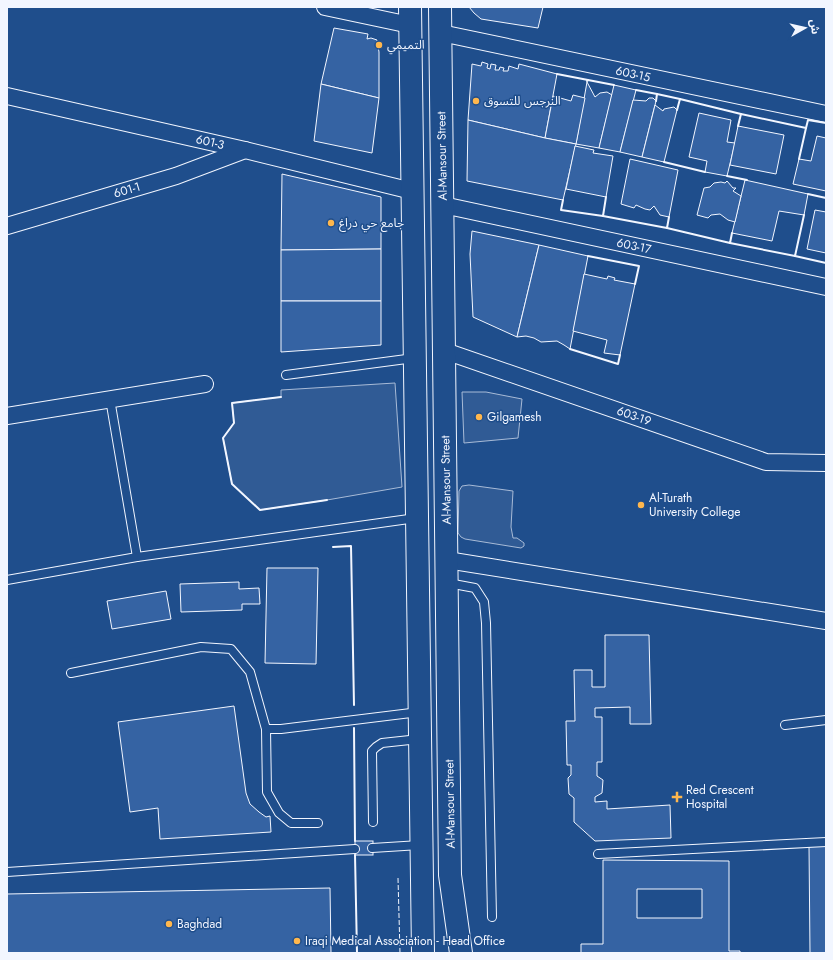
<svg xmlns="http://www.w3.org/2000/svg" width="833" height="960" font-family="Jost,'Noto Sans Arabic',sans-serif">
<rect width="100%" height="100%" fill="#1f4e8c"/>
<g fill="#305b95" stroke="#a8bbd7">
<polygon points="395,383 402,487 327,500 260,510 232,484 223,438 234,423 232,403 281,397 281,390"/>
<polygon points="462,392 486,392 522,399 518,438 464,443"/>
<polygon points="469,485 513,491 511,527 513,538 517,538 524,543 524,546 521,548 465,539 461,537 458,533 459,491 462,486"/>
</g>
<g fill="#3563a3" stroke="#f2f6ff" fill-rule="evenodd">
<polygon points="469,7 543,7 538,28 481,19 474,13"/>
<polygon points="334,28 368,34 367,39 371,38 377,40 379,52 379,98 321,84"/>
<polygon points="482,62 488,64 487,68 490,69 491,64 496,65 495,70 499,70 500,67 504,68 503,71 508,71 509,66 518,69 519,64 557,74 545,138 468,120 472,64 481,66"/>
<polygon points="587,82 595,97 600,93 607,92 612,95 599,148 576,144"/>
<polygon points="321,84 379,98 372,153 314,141"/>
<polygon points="614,85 636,90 620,152 599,148"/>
<polygon points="573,95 585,98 576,144 545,138 553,96 571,101"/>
<polygon points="649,98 653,98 656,101 642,157 620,152 633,100 646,101"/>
<polygon points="655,105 663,111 664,109 674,107 677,110 664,162 642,157"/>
<polygon points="699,113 731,120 727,142 735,143 727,176 705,172 707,161 689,157"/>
<polygon points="468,120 545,138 576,144 563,200 467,181"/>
<polygon points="738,126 784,135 776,174 730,165"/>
<polygon points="817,136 826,138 826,191 793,184 799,159 811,161"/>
<polygon points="575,146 594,150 593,153 613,156 606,197 566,189"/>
<polygon points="630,159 678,170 669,217 660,215 654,206 650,210 645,209 636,205 634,208 621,204"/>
<polygon points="282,174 381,197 381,249 281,250"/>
<polygon points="745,180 808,194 804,215 779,211 772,241 732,233"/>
<polygon points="727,181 733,188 736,188 733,191 741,196 735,222 728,220 720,214 711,215 708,218 697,215 704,188 710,187 714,183 721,182 725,183"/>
<polygon points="815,210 826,212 826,253 807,249"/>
<polygon points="472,231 539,245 517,337 473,317 470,254"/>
<polygon points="539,245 588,256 570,349 564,345 557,341 541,342 534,338 526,336 517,337"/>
<polygon points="381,249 381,301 281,301 281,250"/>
<polygon points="584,274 607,279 608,276 615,278 614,280 635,284 620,355 604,353 607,340 573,331"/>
<polygon points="281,301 381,301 381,345 281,352"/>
<polygon points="267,568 318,568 316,664 265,663"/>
<polygon points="239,582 239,589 259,588 260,604 242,604 242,610 181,612 180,584"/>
<polygon points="166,591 171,619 112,629 107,601"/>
<polygon points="605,635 649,635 651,724 630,724 630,707 595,708 595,717 602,717 602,762 597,762 597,776 603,780 602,793 595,797 595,802 607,801 607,809 670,805 671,838 595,841 574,822 574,798 569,794 568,778 571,775 571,765 567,765 566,721 575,721 574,670 592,670 592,687 605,687"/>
<polygon points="234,706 246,793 250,804 259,812 266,817 270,816 271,832 160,839 158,808 130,812 118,722"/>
<rect x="355" y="841" width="18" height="14"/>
<polygon points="809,846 826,846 826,953 810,953"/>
<path d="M603,860l126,1v90h11v2h-159v-9h22zM637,889h65v29h-65z"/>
<polygon points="330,888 331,953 7,953 7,894"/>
</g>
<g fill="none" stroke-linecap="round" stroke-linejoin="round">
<g stroke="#f2f6ff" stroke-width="10">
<g id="lane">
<polyline points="286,375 414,358"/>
<polyline points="110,399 137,557"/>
<polyline points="7,580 137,557 416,518"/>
<polyline points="448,583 475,588 484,602 486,623 492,917"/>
<polyline points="71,673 201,647 231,649 250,672 266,729 281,729 419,712"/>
<polyline points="785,725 826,720"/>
<polyline points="266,729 267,792 279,813 291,823 318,823"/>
<polyline points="373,822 372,751 376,747 382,743 419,739"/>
<polyline points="372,848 420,845"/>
<polyline points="598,854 826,842"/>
<polyline points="7,872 355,849"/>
</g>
</g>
<g stroke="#f2f6ff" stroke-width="18">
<g id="street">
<polyline points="325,7 410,25"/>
<polyline points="441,33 826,114"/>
<polyline points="7,96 245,150 412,191"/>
<polyline points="443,205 826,287"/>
<polyline points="7,226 176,176 245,150"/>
<polyline points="445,351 766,462 826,463"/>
<polyline points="7,416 205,384"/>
<polyline points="447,560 826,621"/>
</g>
</g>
<g stroke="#f2f6ff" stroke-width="24">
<g id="secondary">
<polyline points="410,7 423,953"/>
<polyline points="440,7 450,875 461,953"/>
</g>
</g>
<use href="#lane" stroke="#1f4e8c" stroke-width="8"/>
<use href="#street" stroke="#1f4e8c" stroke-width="16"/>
<use href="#secondary" stroke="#1f4e8c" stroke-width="22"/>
<polyline stroke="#f2f6ff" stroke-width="1" stroke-dasharray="5 2" stroke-linecap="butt" points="398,878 400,953"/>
<g stroke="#f2f6ff" stroke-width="2">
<polyline points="557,74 588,80"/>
<polyline points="587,81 588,80 614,85"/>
<polyline points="636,90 657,94"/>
<polyline points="656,101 657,94 680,99"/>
<polyline points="677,110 680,99 741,114"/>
<polyline points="738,126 741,114 806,128 799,159"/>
<polyline points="806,128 808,120 826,123"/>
<polyline points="664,162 705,172"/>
<polyline points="727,176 747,180"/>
<polyline points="808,194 826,198"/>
<polyline points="563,200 561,210 603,216 606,197"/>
<polyline points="603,216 667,228 669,217"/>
<polyline points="667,228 730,243 732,233"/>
<polyline points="730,243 795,256 804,215"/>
<polyline points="588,256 639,266 635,284"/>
<polyline points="795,256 826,263"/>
<polyline points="570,349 618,364 620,355"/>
<polyline points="281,397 232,403 234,423 223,438 232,484 260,510 327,500"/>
<polyline points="333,547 351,546 354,705"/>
<polyline points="354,728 355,841"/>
<polyline points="355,855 357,953"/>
</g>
</g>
<g fill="#ffb74d" stroke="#1f4e8c" stroke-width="1.5">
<circle cx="379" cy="45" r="4"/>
<circle cx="476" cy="101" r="4"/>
<circle cx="331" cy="223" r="4"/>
<circle cx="479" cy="417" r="4"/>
<circle cx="641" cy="505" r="4"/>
<path d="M675 791h4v4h4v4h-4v4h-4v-4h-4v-4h4z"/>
<circle cx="169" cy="924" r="4"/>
<circle cx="297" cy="941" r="4"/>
</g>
<g text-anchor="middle" stroke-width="3" stroke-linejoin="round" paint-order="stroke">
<g font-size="12" fill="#f2f6ff" stroke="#1f4e8c" text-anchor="start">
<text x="387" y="49">التميمي</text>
<text x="484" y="105">النرجس للتسوق</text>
<text x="339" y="227">جامع حي دراغ</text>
<text x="487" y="421">Gilgamesh</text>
<text x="649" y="502">Al-Turath<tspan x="649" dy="14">University College</tspan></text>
<text x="686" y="794">Red Crescent<tspan x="686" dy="14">Hospital</tspan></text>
<text x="177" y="928">Baghdad</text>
<text x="305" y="945">Iraqi Medical Association - Head Office</text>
</g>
<g font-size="12" fill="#f2f6ff" stroke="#1f4e8c">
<text transform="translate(633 74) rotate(12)" y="4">603-15</text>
<text transform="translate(210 142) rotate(13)" y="4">601-3</text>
<text transform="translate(442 156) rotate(-91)" y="4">Al-Mansour Street</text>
<text transform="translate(127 190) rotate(-17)" y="4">601-1</text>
<text transform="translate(634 246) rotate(12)" y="4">603-17</text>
<text transform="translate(634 416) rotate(19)" y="4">603-19</text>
<text transform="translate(446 480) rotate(-91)" y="4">Al-Mansour Street</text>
<text transform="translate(450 804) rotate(-91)" y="4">Al-Mansour Street</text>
</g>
</g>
<rect width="833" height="960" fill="none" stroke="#f2f6ff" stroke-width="16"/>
<g transform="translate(805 28) rotate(82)" stroke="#1f4e8c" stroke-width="3" paint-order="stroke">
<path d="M0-3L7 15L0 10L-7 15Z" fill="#f2f6ff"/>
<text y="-6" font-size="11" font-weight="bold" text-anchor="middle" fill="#f2f6ff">ش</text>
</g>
</svg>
